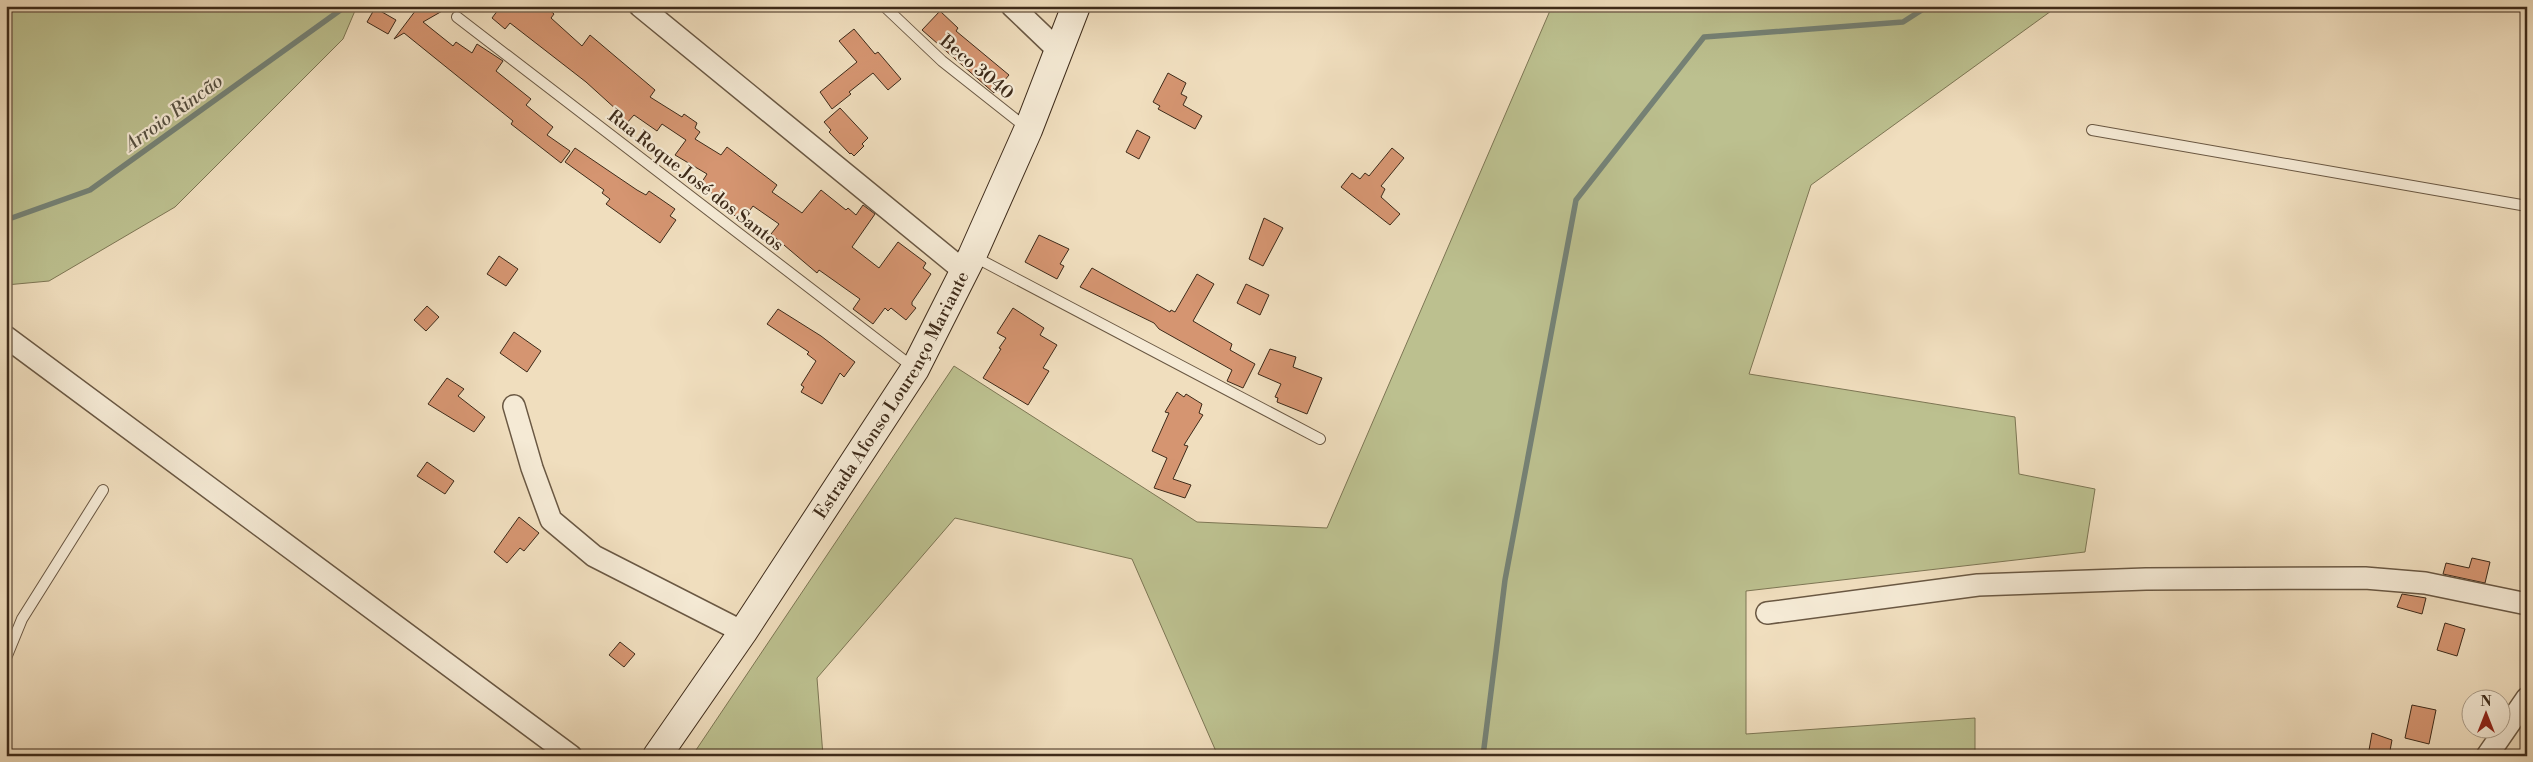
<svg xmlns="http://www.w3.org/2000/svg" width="2533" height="762" font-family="'Libre Bodoni',serif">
<rect width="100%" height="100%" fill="#f0debe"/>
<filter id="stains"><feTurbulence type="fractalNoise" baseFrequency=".004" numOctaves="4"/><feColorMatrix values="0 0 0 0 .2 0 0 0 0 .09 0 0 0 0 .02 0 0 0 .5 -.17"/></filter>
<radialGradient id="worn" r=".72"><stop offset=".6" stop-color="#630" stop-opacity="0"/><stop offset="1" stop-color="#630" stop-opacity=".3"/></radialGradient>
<g fill="#bcc08f" stroke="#7d7654">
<polygon points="6,6 357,6 343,39 175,207 49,281 6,285"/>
<polygon points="1552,6 2058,6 1811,185 1749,374 2015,417 2019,474 2095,489 2085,552 1746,591 1746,734 1975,718 1975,756 1218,756 1132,559 955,518 817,678 823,756 692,756 954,366 1197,522 1327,528"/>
</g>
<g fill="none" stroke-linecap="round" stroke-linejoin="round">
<g stroke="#758276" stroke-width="5.5">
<polyline points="6,220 90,190 346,6"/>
<polyline points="1483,756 1505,580 1576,200 1704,37 1903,22 1928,6"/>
</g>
</g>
<g fill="#d59571" stroke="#3e2b1a">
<polygon points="419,6 451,6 423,22 453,46 456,42 472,53 477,44 503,61 496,71 531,99 526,105 553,127 547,135 570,151 561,163 511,124 513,121 404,33 394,39"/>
<polygon points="501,6 545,6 554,14 551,18 582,46 590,35 655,90 650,97 682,117 684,114 697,123 695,128 700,132 695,139 721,155 727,147 777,185 772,192 802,213 821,190 846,210 848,208 856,215 863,205 875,214 852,247 879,268 898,242 926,263 923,268 931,274 912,302 912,305 916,308 906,320 891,308 888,311 885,308 873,324 853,309 860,299 819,270 817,273 771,234 779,224 753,206 742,221 722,206 725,202 700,185 707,174 675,155 686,140 662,124 657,131 634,115 626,124 615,114 618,111 586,82 510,23 505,29 492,18"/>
<polygon points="375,8 396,20 388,34 367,22"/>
<polygon points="940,11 958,28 956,31 1009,75 994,93 922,30"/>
<polygon points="854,29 875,54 878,52 901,79 888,90 873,73 849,92 851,94 832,109 820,92 857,62 839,41"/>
<polygon points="1168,73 1186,83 1181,94 1187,97 1183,105 1202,116 1195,129 1158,109 1160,106 1153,102"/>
<polygon points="840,108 868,138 862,144 864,146 854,156 851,153 850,154 829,132 831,130 824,122"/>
<polygon points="1137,130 1150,137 1139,159 1126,152"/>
<polygon points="575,148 637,190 646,195 649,191 675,209 670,216 676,220 660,243 606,204 610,199 602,193 604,190 565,162"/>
<polygon points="1392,148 1404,158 1381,186 1385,189 1381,197 1400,214 1390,225 1341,187 1352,173 1360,179 1365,173 1369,176"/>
<polygon points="1264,218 1283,228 1263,266 1249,259"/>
<polygon points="1039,235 1069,249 1060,264 1064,266 1057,279 1025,262"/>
<polygon points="499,256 518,269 506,286 487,274"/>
<polygon points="1092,268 1170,312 1171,310 1175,312 1197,274 1214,284 1193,321 1232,344 1230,350 1255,364 1243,388 1227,381 1232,370 1159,329 1154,323 1080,287"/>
<polygon points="1246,284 1269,295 1260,315 1237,303"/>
<polygon points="427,306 439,317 426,331 414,320"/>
<polygon points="1013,308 1044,328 1040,335 1057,345 1043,368 1049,371 1028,405 983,378 1001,349 999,348 1006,338 997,333"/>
<polygon points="778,309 821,336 855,362 844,377 840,373 822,404 801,392 804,387 801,385 816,361 807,354 809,352 767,324"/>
<polygon points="514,332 541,351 527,372 500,353"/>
<polygon points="1270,349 1296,357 1293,367 1322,378 1307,414 1277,402 1278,398 1275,397 1281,384 1258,374"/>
<polygon points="447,378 464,389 458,396 485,417 474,432 428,404"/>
<polygon points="1177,392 1184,397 1186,394 1202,404 1199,413 1203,415 1184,445 1188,446 1173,479 1191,485 1185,498 1154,488 1167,458 1152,451 1169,413 1165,412"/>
<polygon points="427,462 454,481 445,494 417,476"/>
<polygon points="519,517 539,533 524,551 520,548 507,563 494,552"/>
<polygon points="2472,558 2490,562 2485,583 2443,574 2446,563 2469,568"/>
<polygon points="2402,594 2426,598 2422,614 2397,607"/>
<polygon points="2445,623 2465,629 2457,656 2437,650"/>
<polygon points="620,642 635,654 624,667 609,655"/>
<polygon points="2412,705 2436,710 2429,744 2405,738"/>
<polygon points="2372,733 2392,740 2389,756 2368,756"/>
</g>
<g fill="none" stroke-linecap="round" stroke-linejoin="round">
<g stroke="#6a5843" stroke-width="12">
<g id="lane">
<polyline points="884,6 942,61 1028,129"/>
<polyline points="457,17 914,368"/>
<polyline points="2092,130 2527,206"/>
<polyline points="973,256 1320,439"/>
<polyline points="6,658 22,619 103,490"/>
</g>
</g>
<g stroke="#6a5843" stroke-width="24">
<g id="street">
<polyline points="640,6 964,271"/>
<polyline points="1012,6 1059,51"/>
<polyline points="6,337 571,756"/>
<polyline points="514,406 532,468 551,520 594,556 743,632"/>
<polyline points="1767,613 1978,585 2146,579 2365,578 2425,583 2527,604"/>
<polyline points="2487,756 2527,698"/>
</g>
</g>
<g stroke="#3e2b1a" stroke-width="30">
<g id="secondary">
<path id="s1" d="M657,756l86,-124 172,-263 57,-113 56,-126 48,-124"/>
</g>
</g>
<use href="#lane" stroke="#f5ead5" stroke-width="10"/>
<use href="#street" stroke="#f5ead5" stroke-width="21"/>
<use href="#secondary" stroke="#f5ead5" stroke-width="28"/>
</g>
<g text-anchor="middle" stroke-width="4.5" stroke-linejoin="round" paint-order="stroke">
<g font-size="18" fill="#3e2b1a" stroke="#f5ead5">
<text transform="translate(977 67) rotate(40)" y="6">Beco 3040</text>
<text transform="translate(696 180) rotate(38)" y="6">Rua Roque José dos Santos</text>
<text dy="6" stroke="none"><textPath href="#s1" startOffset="431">Estrada Afonso Lourenço Mariante</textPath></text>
</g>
<g font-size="19" font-style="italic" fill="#554f40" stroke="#f5ead5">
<text transform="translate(173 112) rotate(-36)" y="7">Arroio Rincão</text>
</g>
</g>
<rect width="2533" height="762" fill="none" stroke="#f0debe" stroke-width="25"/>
<rect x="8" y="8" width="2518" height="747" fill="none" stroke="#3e2b1a" stroke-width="2.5"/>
<rect x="12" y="12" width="2508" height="737" fill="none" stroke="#3e2b1a"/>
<g transform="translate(2486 714)"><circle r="24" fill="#f5ead5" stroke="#ac9e8a"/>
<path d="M0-4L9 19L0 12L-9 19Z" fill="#8f2418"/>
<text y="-8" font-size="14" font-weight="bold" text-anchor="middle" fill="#3e2b1a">N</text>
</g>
<rect width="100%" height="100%" filter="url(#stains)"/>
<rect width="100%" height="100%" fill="url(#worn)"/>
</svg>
